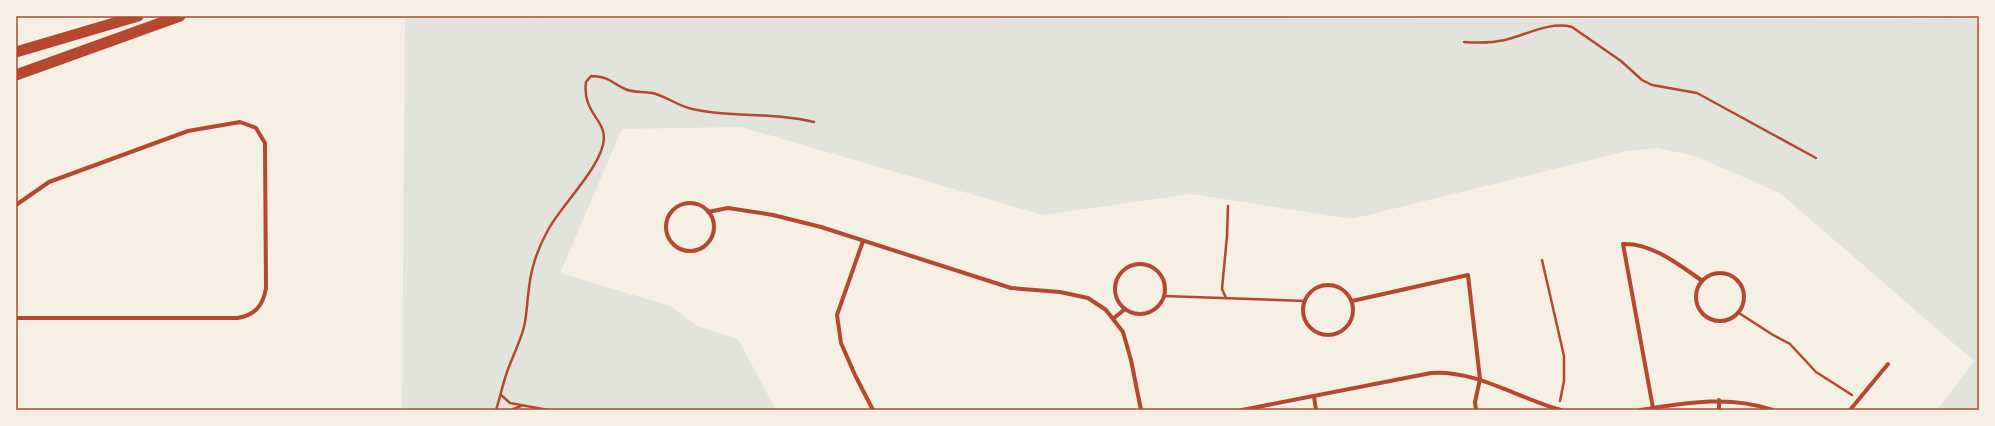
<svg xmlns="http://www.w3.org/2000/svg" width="1995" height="426" font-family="'Varela Round',sans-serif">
<rect width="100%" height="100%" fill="#f6efe4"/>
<polygon fill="#e2e4dc" points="405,17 1886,20 1979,18 1979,410 1937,410 1974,361 1780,193 1695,156 1658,148 1627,151 1352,219 1191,194 1043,215 741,127 622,129 560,273 670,306 697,326 738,339 776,410 402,410"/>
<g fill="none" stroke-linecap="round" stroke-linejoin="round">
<g stroke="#b5482f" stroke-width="2.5">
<path d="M1464,42c14,1 27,1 41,-2 21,-5 45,-19 67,-13l49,34 21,19 10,5 45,8 119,65"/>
<polyline points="1542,260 1564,356 1564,381 1560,401"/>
<polyline points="1164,296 1305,301"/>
<polyline points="1226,298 1222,289 1227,236 1228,206"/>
<polyline points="1739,313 1773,335 1790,344 1816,372 1852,395"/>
<polyline points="501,395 510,403 548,410"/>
<path d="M496,410c4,-12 6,-23 10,-35 5,-16 14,-32 18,-48 3,-13 3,-26 5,-39 2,-20 9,-40 19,-58 13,-25 55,-64 56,-92 0,-19 -22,-27 -18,-56l5,-6c20,1 19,6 34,13 9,4 18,2 27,4 14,3 26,13 40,16 40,9 82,3 122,13"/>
<polyline points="511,410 521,406"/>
</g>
<g stroke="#b5482f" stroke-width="4">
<circle cx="690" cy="227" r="24"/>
<path d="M16,205l33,-23 139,-51 52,-9 16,6 9,15 1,145c-3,18 -11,27 -29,30h-221"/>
<polyline points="708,212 728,208 773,215 821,227 1011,288 1060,292 1088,298 1106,310 1123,332 1131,360 1141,410"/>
<polyline points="863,241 837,315 841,343 855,375 873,410"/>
<circle cx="1140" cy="289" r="25"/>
<circle cx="1720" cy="297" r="24"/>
<circle cx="1328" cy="310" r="25"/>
<polyline points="1352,301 1468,275 1480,379 1475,402 1476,410"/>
<polyline points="1114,318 1125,309"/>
<polyline points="1314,396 1316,410"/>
<path d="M1653,408l-30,-164c29,-1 55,20 78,36"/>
<path d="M1242,410l189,-37c46,-3 86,25 130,37"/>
<path d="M1640,410c46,-7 88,-15 133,0"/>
<polyline points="1719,410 1719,400"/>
<polyline points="1850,410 1888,364"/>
</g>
<g stroke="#b5482f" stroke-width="11">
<polyline points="16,52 138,16"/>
<polyline points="16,75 180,16"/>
</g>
</g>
<rect width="1995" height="426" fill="none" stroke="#f6efe4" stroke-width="34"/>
<rect x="17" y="17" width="1961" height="392" fill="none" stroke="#b5482f" stroke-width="1.5"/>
</svg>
